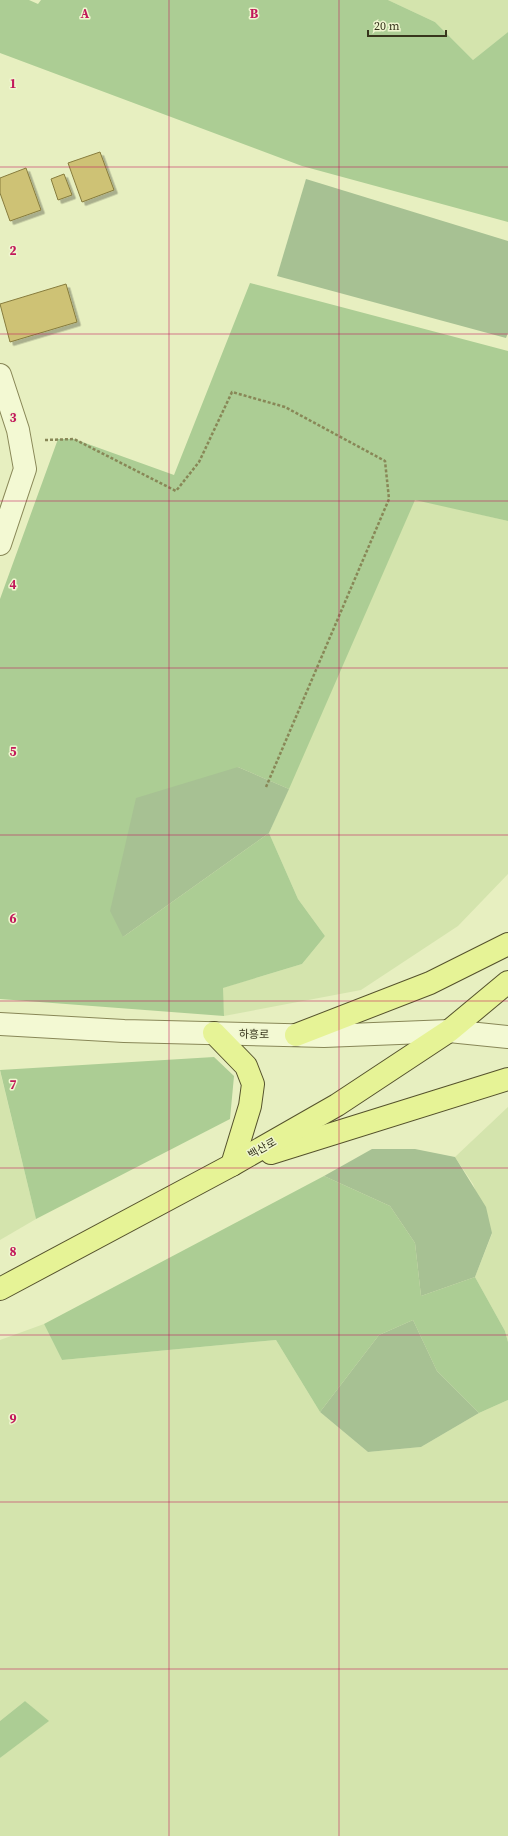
<svg xmlns="http://www.w3.org/2000/svg" width="508" height="1836" font-family="'Source Serif 4','Noto Sans KR',serif">
<defs>
<filter id="shadow"><feDropShadow dx="3.5" dy="3.5" stdDeviation="0" flood-color="#0004"/></filter>
</defs>
<rect width="100%" height="100%" fill="#e7efc0"/>
<g fill="#d4e4ad">
<polygon points="388,0 508,0 508,32 473,60 435,22"/>
<polygon points="415,499 508,521 508,874 458,926 361,990 224,1016 222,988 302,964 325,936 298,899 269,833"/>
<polygon points="0,1071 36,1219 0,1240"/>
<polygon points="508,1107 508,1342 505,1331 475,1277 492,1234 473,1184 455,1157"/>
<polygon points="44,1324 62,1360 276,1340 320,1412 368,1452 421,1447 479,1413 508,1400 508,1836 0,1836 0,1758 48,1721 25,1701 0,1721 0,1340"/>
</g>
<g fill="#accd94">
<polygon points="0,0 29,0 38,4 41,0 388,0 435,22 473,60 508,32 508,222 302,166 0,53"/>
<polygon points="250,283 508,351 508,521 415,500 289,789 238,767 123,937 269,833 298,899 325,936 302,964 223,988 224,1016 0,999 0,599 58,439 74,439 174,475"/>
<polygon points="214,1057 234,1076 230,1119 36,1219 0,1070"/>
<polygon points="324,1176 390,1206 415,1243 421,1296 475,1277 505,1331 508,1342 508,1400 479,1413 437,1371 413,1320 379,1335 320,1412 276,1340 62,1360 44,1324"/>
<polygon points="25,1701 49,1721 0,1758 0,1721"/>
</g>
<g fill="#a7c193">
<polygon points="306,179 508,241 508,333 506,338 277,276"/>
<polygon points="238,767 289,789 269,833 123,937 110,911 136,798"/>
<polygon points="372,1149 415,1149 455,1157 486,1207 492,1233 475,1277 421,1296 415,1243 390,1206 324,1176"/>
<polygon points="413,1320 437,1371 479,1413 421,1447 368,1452 320,1412 379,1335"/>
</g>
<g fill="#cec275" stroke="#877c3d" filter="url(#shadow)">
<polygon points="100,152 114,190 82,202 68,163"/>
<polygon points="26,168 41,210 10,221 0,193 0,178"/>
<polygon points="64,174 72,195 58,200 51,179"/>
<polygon points="66,284 77,322 10,342 0,304"/>
</g>
<g fill="none" stroke-linecap="round" stroke-linejoin="round">
<g stroke="#888757" stroke-width="24">
<g id="minor">
<polyline points="0,375 18,430 25,469 0,544"/>
<polyline points="0,1024 124,1031 324,1036 449,1031 508,1037"/>
</g>
</g>
<g stroke="#55522c" stroke-width="24">
<g id="major">
<polyline points="214,1033 246,1066 253,1084 250,1106 232,1165"/>
<polyline points="296,1035 430,983 508,944"/>
<polyline points="271,1153 508,1079"/>
<polyline points="0,1289 232,1165 337,1105 449,1031 508,982"/>
</g>
</g>
<polyline stroke="#888757" stroke-width="2.5" stroke-dasharray="3 2" stroke-linecap="butt" points="45,440 74,439 176,491 199,462 232,392 285,407 385,461 389,499 266,787"/>
<use href="#minor" stroke="#f3f9d3" stroke-width="22"/>
<use href="#major" stroke="#e6f396" stroke-width="22"/>
</g>
<path fill="none" stroke="#c2185b" stroke-width="1" stroke-opacity="0.55" d="M169,0v1836M339,0v1836M0,167h508M0,334h508M0,501h508M0,668h508M0,835h508M0,1001h508M0,1168h508M0,1335h508M0,1502h508M0,1669h508"/>
<g text-anchor="middle" stroke-width="3" stroke-linejoin="round" paint-order="stroke">
<g font-size="11" fill="#37351c" stroke="#eff6cf">
<text transform="translate(254 1034) rotate(1)" y="4">하흥로</text>
<text transform="translate(262 1148) rotate(-30)" y="4">백산로</text>
</g>
</g>
<g font-size="13" text-anchor="middle" font-weight="bold" fill="#c2185b" stroke="#eff6cf" stroke-width="3" stroke-linejoin="round" paint-order="stroke">
<text x="85" y="18">A</text>
<text x="254" y="18">B</text>
<text x="13" y="88">1</text>
<text x="13" y="255">2</text>
<text x="13" y="422">3</text>
<text x="13" y="589">4</text>
<text x="13" y="756">5</text>
<text x="13" y="923">6</text>
<text x="13" y="1089">7</text>
<text x="13" y="1256">8</text>
<text x="13" y="1423">9</text>
</g>
<path d="M368 30v6h78v-6" fill="none" stroke="#37351c" stroke-width="2"/>
<text x="374" y="30" font-size="12" fill="#37351c" stroke="#eff6cf" stroke-width="3" paint-order="stroke">20 m</text>
</svg>
